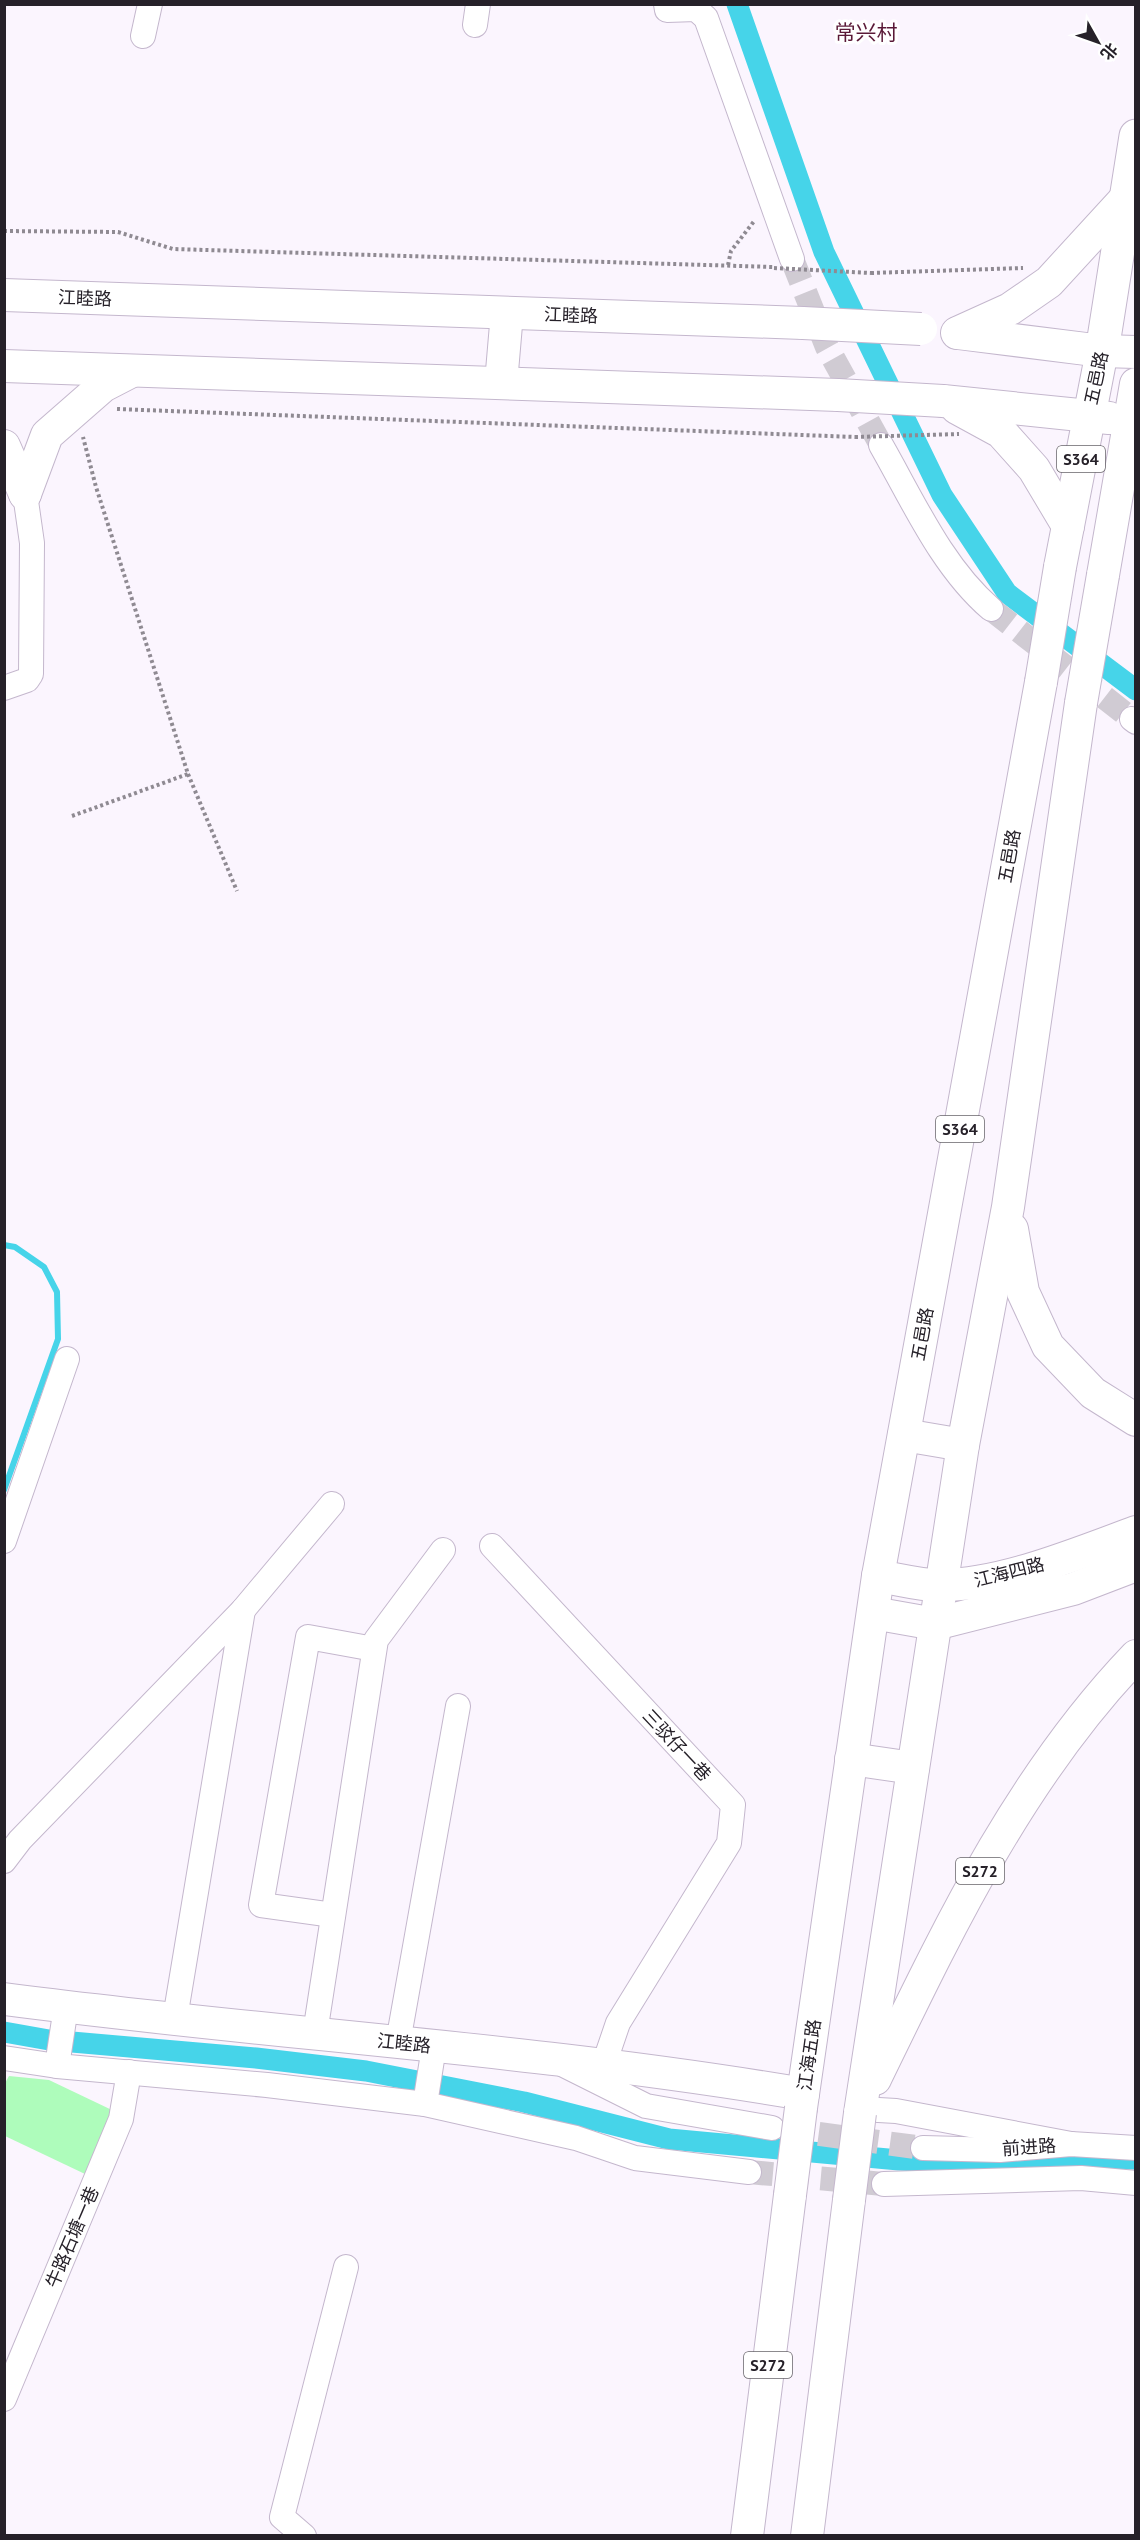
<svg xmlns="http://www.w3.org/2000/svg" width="1140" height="2540" font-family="'PT Sans','Noto Sans SC',sans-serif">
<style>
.green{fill:#aefcbb}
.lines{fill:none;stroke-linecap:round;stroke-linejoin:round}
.stream{stroke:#46d4e9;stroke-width:6}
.canal{stroke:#46d4e9;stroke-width:21}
.minor-tunnel{stroke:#d0cbd3;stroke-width:24;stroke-dasharray:24 12;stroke-linecap:butt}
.minor-casing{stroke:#c4b7cd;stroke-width:26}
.major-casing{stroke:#c4b7cd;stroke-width:34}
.highway-casing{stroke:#c4b7cd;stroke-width:35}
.path{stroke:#8f8a92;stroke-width:4;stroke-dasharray:3 3;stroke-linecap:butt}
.minor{stroke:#fff;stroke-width:24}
.major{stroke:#fff;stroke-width:32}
.highway{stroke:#fff;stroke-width:33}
.major-bridge-casing{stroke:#c4b7cd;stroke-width:34;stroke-linecap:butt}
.path-bridge{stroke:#8f8a92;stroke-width:4;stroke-dasharray:3 3;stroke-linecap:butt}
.major-bridge{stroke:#fff;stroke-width:32}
.labels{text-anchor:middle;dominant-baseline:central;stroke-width:6;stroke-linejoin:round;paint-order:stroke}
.shield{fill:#fff;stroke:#676469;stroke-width:1.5}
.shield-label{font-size:16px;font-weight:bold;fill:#262129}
.street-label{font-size:18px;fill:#262129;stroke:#fff}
.quarter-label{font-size:21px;fill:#5a1937;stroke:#fff}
</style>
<rect width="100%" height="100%" fill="#fbf5fe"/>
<path class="green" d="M9,2076L49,2080L114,2111L85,2174L5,2136L4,2085Z"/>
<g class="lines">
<path class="stream" d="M4,1245L15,1247L44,1267L57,1292L58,1339L4,1490"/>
<g class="canal">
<path d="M737,4L824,252L942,495L1007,593L1136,690"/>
<path d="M4,2032L49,2040L256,2058L366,2071L524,2102L669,2139L899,2160L999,2166L1068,2159H1136"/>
</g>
<g class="minor-tunnel">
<path d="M792,259L827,347L881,445"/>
<path d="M991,609L1132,719"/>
<path d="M783,2129L923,2148"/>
<path d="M749,2172L884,2184"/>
</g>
<defs>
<g id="minor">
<path d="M666,4L667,10L696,9L706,18L792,259"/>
<path d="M475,25L478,4"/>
<path d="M143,36L150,4"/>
<path d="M881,445C913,501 942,567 991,609"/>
<path d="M4,688L27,680L31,674L32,543L25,494"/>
<path d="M1132,719L1136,722"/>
<path d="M4,1541L67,1359"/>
<path d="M492,1546L733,1805L729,1843L618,2023L604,2064"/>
<path d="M4,1861L20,1840L243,1610L332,1504"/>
<path d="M333,1915L261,1905L308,1637L374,1649"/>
<path d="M175,2018L243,1610"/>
<path d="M315,2033L376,1640L443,1550"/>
<path d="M398,2042L458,1706"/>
<path d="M4,2058L57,2066L267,2085L425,2104L576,2138L635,2158L749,2172"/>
<path d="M564,2065L646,2106L772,2128"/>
<path d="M57,2066L66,2007"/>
<path d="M425,2104L434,2047"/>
<path d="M861,2109L896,2111L1071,2144"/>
<path d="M923,2148L1000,2150L1071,2144L1136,2148"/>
<path d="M884,2184L1081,2178L1136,2183"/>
<path d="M4,2399L121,2119L129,2072"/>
<path d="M304,2536L282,2517L346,2267"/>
</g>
<g id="major">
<path d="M4,295L803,323"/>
<path d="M957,333L1010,309L1049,282L1126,198"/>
<path d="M958,333L1102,351L1136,352"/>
<path d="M4,366L838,395"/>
<path d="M501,383L507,313"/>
<path d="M943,401L1109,418"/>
<path d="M957,408L1001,432L1034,469L1068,526"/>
<path d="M4,446L25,494"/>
<path d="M25,494L47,435L103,386L132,371"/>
<path d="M1060,567L1102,351"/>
<path d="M1103,575L1136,384"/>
<path d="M1012,1229L1023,1292L1048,1346L1093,1393L1136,1420"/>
<path d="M904,1435L963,1445"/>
<path d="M878,1576C899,1579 921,1586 942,1585C1002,1585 1079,1553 1136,1532"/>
<path d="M873,1613L935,1624L1073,1589L1136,1565"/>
<path d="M851,1759L913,1768"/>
<path d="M4,1999C271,2034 539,2049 803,2094"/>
<path d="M875,2079C948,1929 1019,1778 1136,1656"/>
<path d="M801,2108L878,1576L1041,682"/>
<path d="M860,2113L963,1445L1008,1207L1081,703"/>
<path d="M747,2536L790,2195"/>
<path d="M807,2536L849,2200"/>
</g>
<path id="highway" d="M1102,351L1136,136"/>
</defs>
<use href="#minor" class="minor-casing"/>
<use href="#major" class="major-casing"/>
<use href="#highway" class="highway-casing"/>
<g class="path">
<path d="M4,231L118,232L173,249L773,267"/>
<path d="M728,265L731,251L755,220"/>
<path d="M871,273L1023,268"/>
<path d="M117,409L855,437"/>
<path d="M188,774L237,891"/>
<path d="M72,816L188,774L96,487L83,437"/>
</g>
<use href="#minor" class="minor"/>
<use href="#major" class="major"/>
<use href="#highway" class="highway"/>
<defs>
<g id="major-bridge">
<path d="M803,323L921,329"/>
<path d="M838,395L943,401"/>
<path d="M1041,682L1060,567"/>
<path d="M1081,703L1103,575"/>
<path d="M790,2195L801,2108"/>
<path d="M849,2200L860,2113"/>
</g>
</defs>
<use href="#major-bridge" class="major-bridge-casing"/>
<g class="path-bridge">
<path d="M774,268L871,273"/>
<path d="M855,437L959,434"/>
</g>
<use href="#major-bridge" class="major-bridge"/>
</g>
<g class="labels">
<g class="shield">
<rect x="1057" y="446" width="48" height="26" rx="4.5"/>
<rect x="936" y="1116" width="48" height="26" rx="4.5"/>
<rect x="956" y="1858" width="48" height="26" rx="4.5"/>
<rect x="744" y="2352" width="48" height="26" rx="4.5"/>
</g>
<g class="shield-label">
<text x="1081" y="459">S364</text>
<text x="960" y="1129">S364</text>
<text x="980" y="1871">S272</text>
<text x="768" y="2365">S272</text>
</g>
<g class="street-label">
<text transform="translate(85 298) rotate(2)">江睦路</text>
<text transform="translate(571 315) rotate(2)">江睦路</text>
<text transform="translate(1096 378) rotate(-78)">五邑路</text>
<text transform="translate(1009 856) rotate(-80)">五邑路</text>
<text transform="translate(922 1334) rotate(-80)">五邑路</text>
<text transform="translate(1009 1572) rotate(-14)">江海四路</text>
<text transform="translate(677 1745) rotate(47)">三驳仔一巷</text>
<text transform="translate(404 2043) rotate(6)">江睦路</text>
<text transform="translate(809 2055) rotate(-82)">江海五路</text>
<text transform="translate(1029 2147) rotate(-4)">前进路</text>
<text transform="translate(72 2237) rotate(-67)">牛路石塘一巷</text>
</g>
<g class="quarter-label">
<text x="866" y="32">常兴村</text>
</g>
</g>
<rect width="1140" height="2540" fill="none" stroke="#262129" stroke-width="12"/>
<g transform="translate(1098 42) rotate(130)" stroke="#ffffff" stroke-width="4.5" paint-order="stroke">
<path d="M0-4.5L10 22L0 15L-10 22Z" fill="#262129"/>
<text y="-9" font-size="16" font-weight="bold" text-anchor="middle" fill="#262129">北</text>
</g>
</svg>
